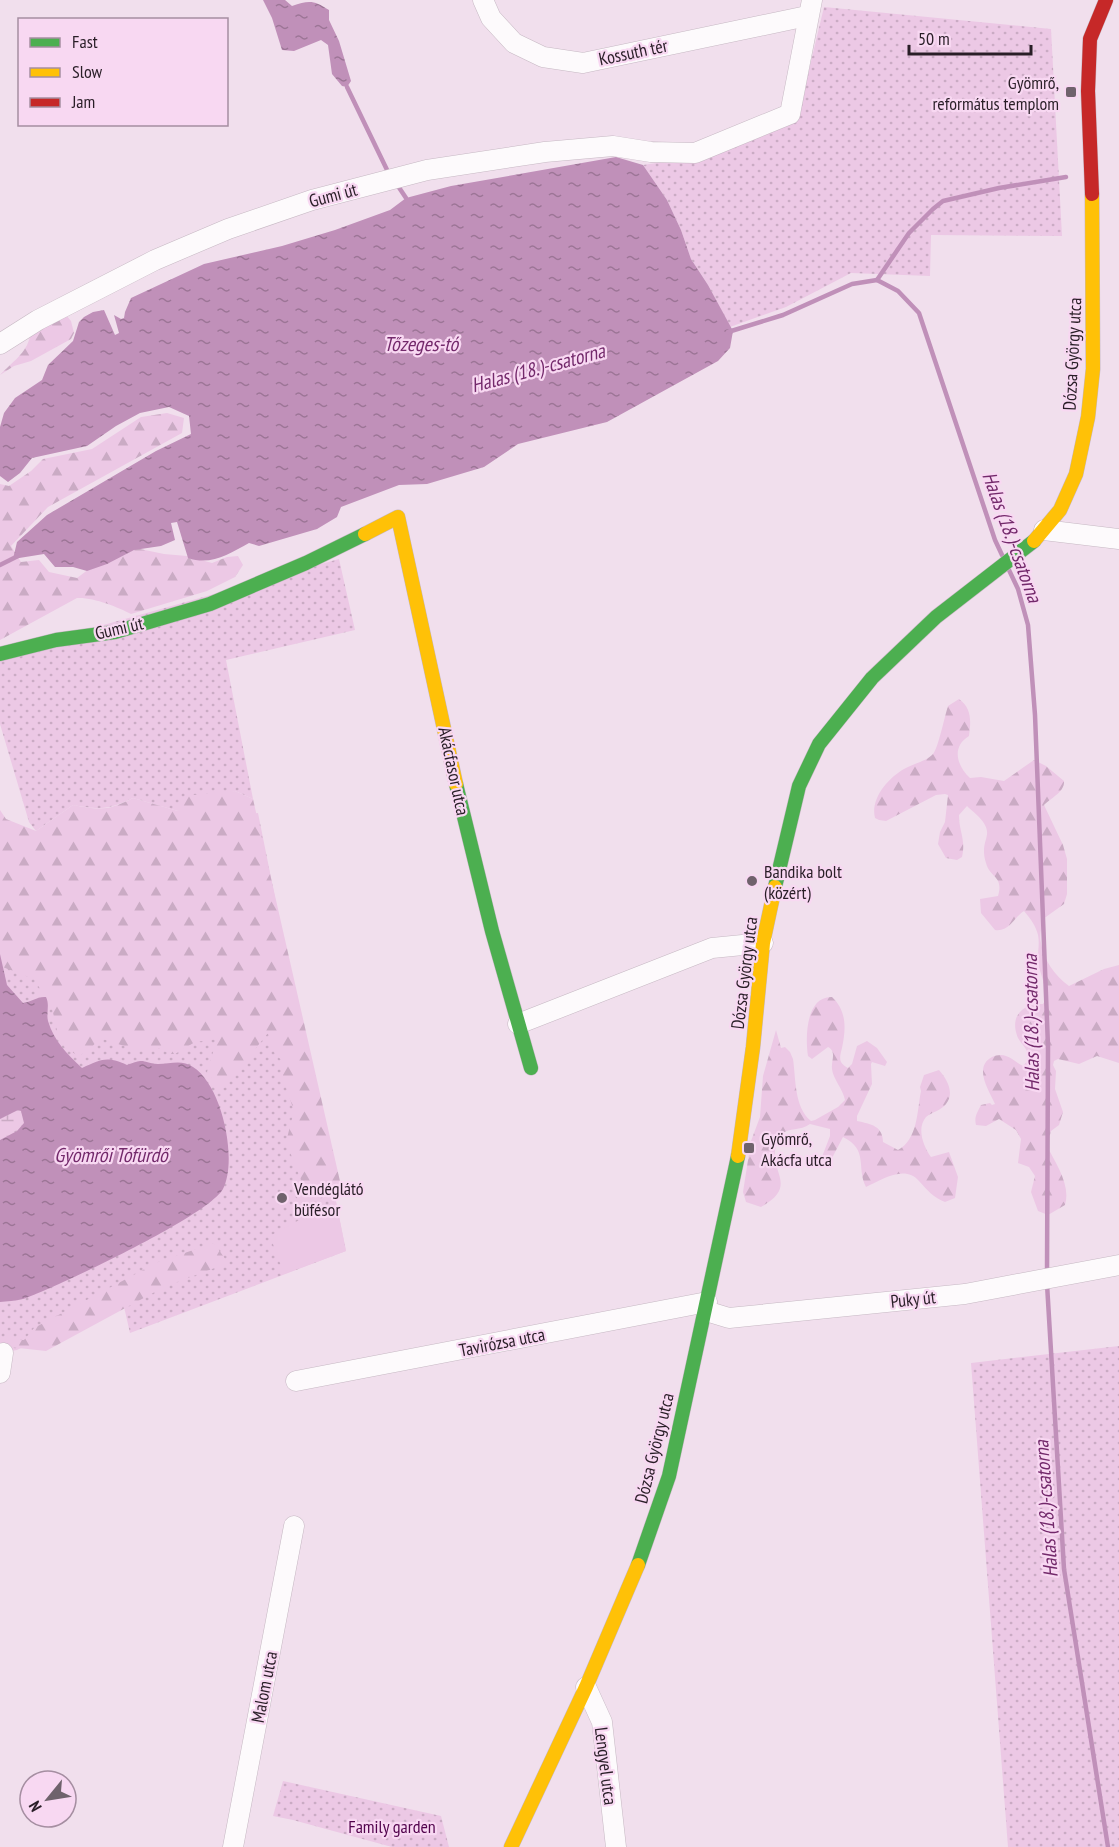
<svg xmlns="http://www.w3.org/2000/svg" width="1119" height="1847" font-family="'PT Sans Narrow',sans-serif">
<style>
.grass{fill:url(#grass-dots)}
.forest{fill:url(#forest-firs)}
.wetland{fill:url(#wetland-marsh)}
.pitch{fill:#ecc8e5}
.water{fill:url(#water-ripples)}
.lines{fill:none;stroke-linecap:round;stroke-linejoin:round}
.stream{stroke:#c090b9;stroke-width:4.5}
.street-casing{stroke:#c6b8c3;stroke-width:21}
.fast-casing{stroke:#c6b8c3;stroke-width:15}
.slow-casing{stroke:#c6b8c3;stroke-width:15}
.jam-casing{stroke:#c6b8c3;stroke-width:15}
.street{stroke:#fdfafc;stroke-width:20}
.fast{stroke:#4caf50;stroke-width:14}
.slow{stroke:#ffc107;stroke-width:14}
.jam{stroke:#c62828;stroke-width:14}
.poi-dot{fill:#6f626c;stroke:#f8d8f2;stroke-width:2}
.labels{text-anchor:middle;dominant-baseline:central;stroke-width:4.5;stroke-linejoin:round;paint-order:stroke}
.street-label{font-size:18px;fill:#291e27;stroke:#f8d8f2}
.poi-label{font-size:18px;fill:#291e27;stroke:#f8d8f2;text-anchor:start}
.park-label{font-size:18px;fill:#52044d;stroke:#f8d8f2}
.water-label{font-size:20px;font-style:italic;fill:#73296b;stroke:#f8d8f2}
</style>
<defs>
<pattern id="grass-dots" width="8" height="8" patternUnits="userSpaceOnUse" patternTransform="scale(1.5)"><rect width="8" height="8" fill="#ecc8e5"/><path d="M2 2h.1M6 6h.1" fill="none" stroke="#caabc4" stroke-width="1.8" stroke-linecap="round"/></pattern>
<pattern id="forest-firs" width="22" height="20" patternUnits="userSpaceOnUse" patternTransform="scale(1.5)"><rect width="22" height="20" fill="#ecc8e5"/><path d="M5 1l3.5 6h-7zM16 11l3.5 6h-7z" fill="#caabc4"/></pattern>
<pattern id="wetland-marsh" width="20" height="14" patternUnits="userSpaceOnUse" patternTransform="scale(1.5)"><rect width="20" height="14" fill="#ecc8e5"/><path d="M1 5h8M5 5V1M11 12h8M15 12V8" fill="none" stroke="#caabc4"/></pattern>
<pattern id="water-ripples" width="26" height="14" patternUnits="userSpaceOnUse" patternTransform="scale(1.5)"><rect width="26" height="14" fill="#c090b9"/><path d="M2 4q2-2 4 0t4 0M15 11q2-2 4 0t4 0" fill="none" stroke="#9c7596"/></pattern>
</defs>
<rect width="100%" height="100%" fill="#f1dfed"/>
<g class="grass">
<path d="M824,7L1051,29L1062,236L931,235L930,276L851,273L786,307L730,327L708,285L691,259L681,230L667,200L643,165L696,157L798,116Z"/>
<path d="M339,559L355,630L226,660L253,799L235,791L178,811L133,798C108,810 100,810 73,805L36,831L29,822L0,724V654Z"/>
<path d="M258,813L346,1251L130,1333L122,1298L17,1350L0,1353V842Z"/>
<path d="M1119,1346V1847H1008L971,1363Z"/>
<path d="M283,1781L441,1816L449,1847H392L293,1820L273,1816Z"/>
</g>
<g class="forest">
<path d="M66,315L71,321L74,333L71,339L31,361L14,366L0,375C11,363 27,353 30,336Z"/>
<path d="M167,413L184,418L182,433L48,507L11,546L21,562L39,560L49,572L77,578L121,545L164,554L187,556L212,563L227,557L238,556L243,565L235,577L207,591L131,614C118,607 93,597 77,598L0,640V484L9,486L31,471L43,459L92,449L141,417Z"/>
<path d="M959,699C972,708 971,722 969,736C951,747 957,766 970,778L981,777L1004,781L1034,760L1046,766L1064,781C1065,792 1051,798 1044,805L1063,845L1067,859V894L1064,904L1043,919C1042,926 1039,936 1041,943C1044,960 1054,975 1069,986L1104,969L1119,965V1063L1097,1056L1079,1064L1058,1059L1054,1061L1053,1065L1056,1071L1055,1089L1063,1112L1059,1125L1051,1131L1047,1146C1056,1164 1071,1185 1065,1205L1048,1215L1038,1211L1031,1192L1035,1176L1029,1167L1018,1163L1021,1139L1016,1130L999,1119L986,1126L976,1125C974,1117 977,1113 981,1105L990,1103L992,1105L995,1104C989,1091 973,1067 992,1057C996,1055 1002,1054 1006,1056C1012,1058 1017,1063 1023,1066L1029,1059C1029,1050 1022,1045 1018,1038C1009,1017 1022,1003 1043,1004C1050,994 1041,976 1038,964C1037,954 1040,945 1038,935C1036,926 1030,918 1024,911C1013,918 1010,932 995,930L981,913L980,899L998,896C1004,876 990,878 986,863C977,835 1003,836 969,808L967,806L959,815C959,832 966,839 962,857L957,860L946,858L938,844L940,832L945,822L948,795L945,794L936,795L886,821L879,820L875,818C870,799 888,778 904,769C912,764 927,761 933,754C938,749 945,715 948,706Z"/>
<path d="M235,791L253,799L342,1190L295,1207L301,1180L286,1142L294,1111L283,1078L282,1061L274,1052L268,1033L224,1088L216,1084L207,1072L217,1039L195,1042L175,1054H170L159,1048L139,1051L100,1038L90,1049L79,1056L66,1049L58,1035L52,1008L34,979L0,966V810L6,819L36,831L73,805C100,810 108,811 133,798L178,811L184,796Z"/>
<path d="M832,997C847,1011 846,1029 842,1048C841,1052 839,1058 841,1062C842,1064 846,1067 848,1068L852,1064L857,1046L867,1041L877,1048L887,1062L885,1066L872,1062L871,1064L872,1084L857,1116V1121C871,1124 883,1126 883,1142L898,1150C918,1139 917,1111 921,1091L920,1087L924,1075L939,1070C947,1079 955,1093 946,1104C942,1110 932,1112 926,1117C916,1129 924,1147 931,1157L949,1152L958,1177L955,1198L945,1202C934,1198 927,1190 919,1181C905,1164 881,1180 866,1187C856,1167 869,1150 843,1137L832,1158L820,1162L830,1136V1129L810,1124C800,1131 789,1128 783,1133C781,1135 779,1139 778,1141C764,1170 802,1184 761,1207L746,1202L743,1192L751,1141L760,1117L763,1076L776,1030L781,1048L785,1047L790,1052L793,1059C796,1079 794,1107 811,1121L815,1120L838,1107L845,1100C843,1089 833,1079 832,1069C831,1060 837,1052 828,1047L812,1059L808,1056C805,1037 806,996 832,997Z"/>
<path d="M214,1243L228,1263L164,1287L46,1351L0,1346V1337L14,1340H24L34,1328L158,1262Z"/>
</g>
<path class="wetland" d="M18,1110L21,1111C23,1116 25,1122 22,1127L0,1140V1119Z"/>
<path class="pitch" d="M336,1202L346,1251L284,1274L270,1236L323,1207Z"/>
<g class="water">
<path d="M263,0H285L292,6C309,0 314,0 329,10V20L339,41L351,81L347,87L342,86L332,74L328,45L321,40L294,51L282,50L272,18Z"/>
<path d="M616,157L643,165L667,200L681,230L691,259L708,285L733,331L730,348L718,361L607,422L518,444L484,467L427,484L399,485L341,507L337,517L317,529L259,546L249,543C229,554 211,566 188,558L177,522L171,523L175,540L161,546L134,550L107,564L87,571L73,567H55L44,554L13,559L17,542L47,515L156,451L191,434L189,416L169,407L140,413L116,426L87,446L32,458L20,473L8,482L0,476V427L4,413L15,398L42,380L48,365L73,341L79,322L84,317L93,312L104,310L115,335L119,333L114,315L121,319L124,318L125,312L131,298L204,264L282,246L335,230L390,210L406,198L451,186Z"/>
<path d="M0,954L7,985L23,1003C31,1002 38,996 46,997C50,1005 46,1013 48,1021C54,1041 67,1054 82,1068C102,1059 107,1056 127,1065C146,1057 142,1063 158,1064C170,1064 182,1059 193,1067C222,1085 238,1160 223,1189C208,1216 57,1287 23,1299C15,1301 7,1301 0,1302V1140L17,1131L24,1123L21,1111L18,1110L0,1119Z"/>
</g>
<g class="lines">
<g class="stream">
<path d="M347,87L389,174"/>
<path d="M396,183L406,198"/>
<path d="M877,280L909,233L933,209L943,201L999,188L1066,177"/>
<path d="M728,332L783,315L852,284L877,280L898,291L919,313L995,540L1002,555"/>
<path d="M0,565L18,556"/>
<path d="M1009,570L1018,589L1028,625L1035,715L1048,1046L1047,1272"/>
<path d="M1047,1284L1064,1569L1108,1847"/>
</g>
<defs>
<g id="street">
<path d="M483,0L491,18L514,43L543,57L583,63L807,16"/>
<path d="M0,344L38,320L155,260L228,229L312,200L427,170L545,152L613,146L651,152L695,153L790,114L812,0"/>
<path d="M1044,530L1119,539"/>
<path d="M518,1024L712,948L763,943"/>
<path d="M706,1311L729,1318L965,1294L1119,1265"/>
<path d="M0,1373L3,1353"/>
<path d="M296,1381L707,1302"/>
<path d="M586,1687L602,1722L616,1847"/>
<path d="M233,1847L294,1526"/>
</g>
<g id="fast">
<path d="M0,654L56,640L115,632L210,604L306,563L365,534"/>
<path d="M456,784L492,931L531,1068"/>
<path d="M775,887L799,786L819,744L872,678L936,617L1034,541"/>
<path d="M638,1565L669,1476L738,1156"/>
</g>
<g id="slow">
<path d="M365,534L398,517L456,784"/>
<path d="M1034,541L1060,510L1076,474L1088,417L1093,369L1092,194"/>
<path d="M738,1156L753,1047L763,943L775,887"/>
<path d="M511,1847L586,1687L638,1565"/>
</g>
<path id="jam" d="M1092,194L1088,91L1090,39L1106,0"/>
</defs>
<use href="#street" class="street-casing"/>
<use href="#fast" class="fast-casing"/>
<use href="#slow" class="slow-casing"/>
<use href="#jam" class="jam-casing"/>
<use href="#street" class="street"/>
<use href="#fast" class="fast"/>
<use href="#slow" class="slow"/>
<use href="#jam" class="jam"/>
</g>
<g class="poi-dot">
<rect x="1065" y="86" width="12" height="12" rx="3"/>
<circle cx="752" cy="881" r="6"/>
<rect x="743" y="1142" width="12" height="12" rx="3"/>
<circle cx="282" cy="1198" r="6"/>
</g>
<g class="labels">
<g class="street-label">
<text transform="translate(633 52) rotate(-12)">Kossuth tér</text>
<text transform="translate(333 195) rotate(-15)">Gumi út</text>
<text transform="translate(1072 354) rotate(-87)">Dózsa György utca</text>
<text transform="translate(119 628) rotate(-13)">Gumi út</text>
<text transform="translate(454 771) rotate(78)">Akácfasor utca</text>
<text transform="translate(744 973) rotate(-83)">Dózsa György utca</text>
<text transform="translate(913 1299) rotate(-6)">Puky út</text>
<text transform="translate(502 1342) rotate(-11)">Tavirózsa utca</text>
<text transform="translate(654 1448) rotate(-76)">Dózsa György utca</text>
<text transform="translate(264 1687) rotate(-79)">Malom utca</text>
<text transform="translate(606 1766) rotate(83)">Lengyel utca</text>
</g>
<g class="poi-label">
<text x="1059" y="82" text-anchor="end">Gyömrő,<tspan x="1059" dy="21">református templom</tspan></text>
<text x="764" y="871">Bandika bolt<tspan x="764" dy="21">(közért)</tspan></text>
<text x="761" y="1138">Gyömrő,<tspan x="761" dy="21">Akácfa utca</tspan></text>
<text x="294" y="1188">Vendéglátó<tspan x="294" dy="21">büfésor</tspan></text>
</g>
<g class="park-label">
<text x="392" y="1826">Family garden</text>
</g>
<g class="water-label">
<text x="421" y="344">Tőzeges-tó</text>
<text transform="translate(538 368) rotate(-15)">Halas (18.)-csatorna</text>
<text transform="translate(1012 537) rotate(70)">Halas (18.)-csatorna</text>
<text transform="translate(1031 1023) rotate(-91)">Halas (18.)-csatorna</text>
<text x="111" y="1155">Gyömrői Tófürdő</text>
<text transform="translate(1046 1509) rotate(-94)">Halas (18.)-csatorna</text>
</g>
</g>
<rect x="18" y="18" width="210" height="108" fill="#f8d8f2" stroke="#a58ea1" stroke-width="1.5"/>
<rect x="30" y="38" width="30" height="9" fill="#4caf50" stroke="#a58ea1" stroke-width="1.5"/>
<text x="72" y="48" font-size="18" fill="#291e27">Fast</text>
<rect x="30" y="68" width="30" height="9" fill="#ffc107" stroke="#a58ea1" stroke-width="1.5"/>
<text x="72" y="78" font-size="18" fill="#291e27">Slow</text>
<rect x="30" y="98" width="30" height="9" fill="#c62828" stroke="#a58ea1" stroke-width="1.5"/>
<text x="72" y="108" font-size="18" fill="#291e27">Jam</text>
<g transform="translate(48 1799) rotate(240)"><circle r="28" fill="#f8d8f2" stroke="#a58ea1" stroke-width="1.5"/>
<path d="M0-4.5L10 22L0 15L-10 22Z" fill="#6f626c"/>
<text y="-9" font-size="16" font-weight="bold" text-anchor="middle" fill="#291e27">N</text>
</g>
<path d="M909 45v9h122v-9" fill="none" stroke="#291e27" stroke-width="3"/>
<text x="918" y="45" font-size="18" fill="#291e27" stroke="#f8d8f2" stroke-width="4.5" paint-order="stroke">50 m</text>
</svg>
